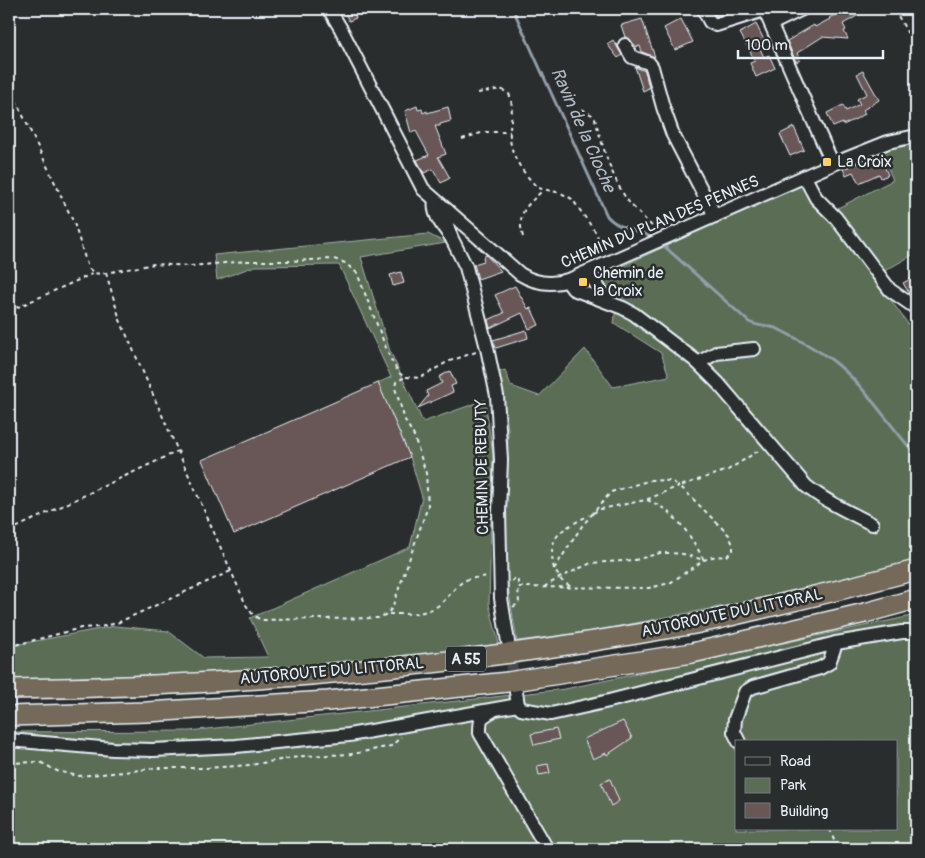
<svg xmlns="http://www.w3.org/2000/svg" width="925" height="858" font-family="Pangolin,sans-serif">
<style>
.green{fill:#5b6d57;stroke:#a2afa8;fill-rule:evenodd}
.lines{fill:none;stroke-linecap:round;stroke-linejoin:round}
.stream{stroke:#919fa9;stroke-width:3}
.building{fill:#695756;stroke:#e8f1f8}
.minor-tunnel{stroke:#464a4c;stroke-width:12;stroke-dasharray:12 6;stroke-linecap:butt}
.minor-casing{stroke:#e8f1f8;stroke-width:16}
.highway-casing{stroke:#e8f1f8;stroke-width:22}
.path{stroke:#e8f1f8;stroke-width:2;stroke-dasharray:4 4;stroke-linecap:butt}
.minor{stroke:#2a2d2e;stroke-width:12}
.highway{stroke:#746a5a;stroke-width:19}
.poi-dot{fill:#ffd166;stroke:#2a2d2e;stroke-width:2}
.labels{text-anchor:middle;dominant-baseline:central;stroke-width:5;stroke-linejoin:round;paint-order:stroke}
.shield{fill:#2a2d2e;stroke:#afb6bb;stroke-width:1}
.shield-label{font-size:15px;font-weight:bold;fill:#e8f1f8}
.poi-label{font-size:16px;fill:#e8f1f8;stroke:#2a2d2e;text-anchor:start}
.street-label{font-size:16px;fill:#e8f1f8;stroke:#2a2d2e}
.water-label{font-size:18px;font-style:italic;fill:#aebac3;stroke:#2a2d2e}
</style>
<rect width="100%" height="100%" fill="#2a2d2e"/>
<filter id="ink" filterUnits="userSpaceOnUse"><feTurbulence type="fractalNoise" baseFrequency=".02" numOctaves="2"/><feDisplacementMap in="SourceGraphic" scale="10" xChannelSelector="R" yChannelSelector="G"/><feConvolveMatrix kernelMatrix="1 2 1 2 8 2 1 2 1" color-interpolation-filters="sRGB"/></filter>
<g filter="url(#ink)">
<g class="green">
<path d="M916,143V253L874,277L916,335V559L893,567L771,597L589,632L517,641L505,569L508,429L499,372L505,370L511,386L539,396L585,349L613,387L669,376L661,353L614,323L617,299L603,285L598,277L804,183L826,214L893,180L880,150L899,145Z"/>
<path d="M428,234L446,243L361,257L390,351L423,422L485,400L493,455L489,604L499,644L394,659L205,673L9,679V646L115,626L168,631L204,658L268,657L250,618L410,547L422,497L410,457L378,383L391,377L339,265L255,266L217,280L214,255Z"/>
<path d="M916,615V849H9V732L189,731L565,689ZM736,742H896V829H736Z"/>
</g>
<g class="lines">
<g class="stream">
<path d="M513,9L607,216C619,230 638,229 653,238"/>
<path d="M664,246L749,322C758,327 768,325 778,329C792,336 819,351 832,360C864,384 889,425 916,455"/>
</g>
</g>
<g class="building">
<path d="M343,9H352L356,18L349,21Z"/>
<path d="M712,9H737L717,16Z"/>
<path d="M846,9H869L843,24L846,30L844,31L848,39L822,37L797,53L800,60L796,62L787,41L814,25L815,27L830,19L829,18Z"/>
<path d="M642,19L648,37L655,57L642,52L640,46L636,47L629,38L625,37L621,25Z"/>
<path d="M681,19L693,42L675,50L664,28Z"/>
<path d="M756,24L764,40L757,43L764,57L769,55L775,68L756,77L750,63L755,61L740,33Z"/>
<path d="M613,40L622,55L618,58L607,44Z"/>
<path d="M635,67L645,71L649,88L643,91Z"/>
<path d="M863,71L879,100L863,110L865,114L854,120L843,125V123L833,127L827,113L843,105L846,111L860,104L857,99L867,94L857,74Z"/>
<path d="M417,106L418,110L422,109L423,113L427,111V113L448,107L451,121L440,124V126H435L446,154L438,157L450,178L441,183L433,169L424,173L417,160L429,155L416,131L411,133L405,111Z"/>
<path d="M794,127L804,150L790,156L780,134Z"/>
<path d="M879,154L888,175L881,178L879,174L859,183L853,172L846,175L843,169Z"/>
<path d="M486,255L501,271L478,279L474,264L484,261L483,257Z"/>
<path d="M401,272L404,283L393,286L390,275Z"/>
<path d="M916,276V289L909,293L903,283Z"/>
<path d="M515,286L528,309L531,308L539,325L529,329L522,313L490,328L488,320L504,313L495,295Z"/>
<path d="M526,330L528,338L496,348L493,340Z"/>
<path d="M450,371L456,384L451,386L453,392L418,408L428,396L426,391L442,383L439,377Z"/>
<path d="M378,383L410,457L234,534L202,460Z"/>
<path d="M623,721L632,738L607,755L606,753L593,759L584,739Z"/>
<path d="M556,729L559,739L534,745L531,734Z"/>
<path d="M548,764L550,773L539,775L537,766Z"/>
<path d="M610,779L619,801L611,806L601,783Z"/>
</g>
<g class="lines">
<path class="minor-tunnel" d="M508,647L515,687"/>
<defs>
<g id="minor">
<path d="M329,9L341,29L423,189L520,274C536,284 552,286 571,279L833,164L888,142L916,136"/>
<path d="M703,9L710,22L716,25L764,10"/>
<path d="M764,9C787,60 809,113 833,164"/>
<path d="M771,24L802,9"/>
<path d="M625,45L632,57L649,63L652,67L663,107L673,135L715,216"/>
<path d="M805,177L816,198L836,218L890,290L916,308"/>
<path d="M435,200C432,215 443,226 451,237L446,222L447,210"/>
<path d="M451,237L466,267L487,348L497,396L501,460L499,512L501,598L508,642"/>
<path d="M588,272L608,302"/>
<path d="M567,281L573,289L623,308L634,314L696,361L718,383L806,486C826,502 849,512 872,524"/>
<path d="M698,363L716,353L754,349"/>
<path d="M516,692L518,705L521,709L551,714L609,701L836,643L902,632H916"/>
<path d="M492,711C480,718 480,718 480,733L547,849"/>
<path d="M9,740L113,749L153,750L236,746L349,735L518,705"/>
<path d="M739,742L734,732L735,719L745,692L753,687L820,668L829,663L836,643"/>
</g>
<g id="highway">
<path d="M9,689C235,687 461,666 683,626C709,622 734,615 760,609C812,597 864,584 916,570"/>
<path d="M9,716L147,712L328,701L508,682L692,653L865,613L916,599"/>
</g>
</defs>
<use href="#minor" class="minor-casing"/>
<use href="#highway" class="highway-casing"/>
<g class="path">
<path d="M895,9L897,14L916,48"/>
<path d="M9,86L74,223L88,268L94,273L101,274L154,264L191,266L247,261H288L334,259L345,263L357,273L390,358L399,373L405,377L420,378L447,362L476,352"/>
<path d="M478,93L501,89L509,94C514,105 511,118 510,129C508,153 522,172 538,188L561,193L572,199L597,234L601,253"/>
<path d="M582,109L592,115L595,119C603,147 611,177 628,201C636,211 646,220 655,229"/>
<path d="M462,139L484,132H510"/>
<path d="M523,237C516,212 527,206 543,190"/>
<path d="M106,273L120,320L246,605L253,615L261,620L378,618L387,614L392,608L428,506L426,473L414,436L405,420L395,388L396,382L405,377"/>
<path d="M9,311L94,273"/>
<path d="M647,500C675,510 690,535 704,560"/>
<path d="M593,513L601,509L646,500L679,486"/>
<path d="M9,531L178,451"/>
<path d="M554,569C546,533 563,530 589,515"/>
<path d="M512,581L515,578L518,580V587"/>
<path d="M570,586L562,581L554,569L582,526L611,492L651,480L671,481L680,486"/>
<path d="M544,587L559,578L591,563L635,560L660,553H670L683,554L704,560"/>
<path d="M513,607L519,603L518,587L649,588L670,583L704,560L712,557L727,556L733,550V545L729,535L680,486L728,470L761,449"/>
<path d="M389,614C404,614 421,615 434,608C447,602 453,586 466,580C471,578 483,577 489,576"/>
<path d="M9,642L15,645L81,628L100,627L117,623L231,571"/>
<path d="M9,763L40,762L57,771L78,776L124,772L157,768H208L250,765L304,756L353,754L391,746L401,737"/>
<path d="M830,829L837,849"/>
</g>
<use href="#minor" class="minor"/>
<use href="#highway" class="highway"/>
</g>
</g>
<g class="poi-dot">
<rect x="822" y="157" width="10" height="10" rx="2.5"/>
<rect x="578" y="277" width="10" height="10" rx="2.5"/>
</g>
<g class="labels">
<rect class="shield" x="446" y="646.5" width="40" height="25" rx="4"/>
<g class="shield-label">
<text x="466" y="659">A 55</text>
</g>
<g class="poi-label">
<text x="837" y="162">La Croix</text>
<text x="593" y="273">Chemin de<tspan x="593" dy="18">la Croix</tspan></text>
</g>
<g class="street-label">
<text transform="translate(660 222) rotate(-23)">CHEMIN DU PLAN DES PENNES</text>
<text transform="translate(482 467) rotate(-91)">CHEMIN DE REBUTY</text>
<text transform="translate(732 613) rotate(-12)">AUTOROUTE DU LITTORAL</text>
<text transform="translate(332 671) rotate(-5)">AUTOROUTE DU LITTORAL</text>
</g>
<g class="water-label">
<text transform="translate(583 130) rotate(66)">Ravin de la Cloche</text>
</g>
</g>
<rect width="925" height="858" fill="none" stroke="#2a2d2e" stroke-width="30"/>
<rect x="15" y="15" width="895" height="828" fill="none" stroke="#e8f1f8" stroke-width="2" filter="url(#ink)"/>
<rect x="735" y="740" width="162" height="90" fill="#2a2d2e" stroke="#767b7f"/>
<rect x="745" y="757" width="25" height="8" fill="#2a2d2e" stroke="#767b7f"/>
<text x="780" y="766" font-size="15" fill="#e8f1f8">Road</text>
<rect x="745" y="778" width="25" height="15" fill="#5b6d57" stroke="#767b7f"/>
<text x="780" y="790" font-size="15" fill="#e8f1f8">Park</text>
<rect x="745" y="803" width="25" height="15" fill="#695756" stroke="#767b7f"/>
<text x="780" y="816" font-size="15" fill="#e8f1f8">Building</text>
<path d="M738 50v8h145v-8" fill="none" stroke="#e8f1f8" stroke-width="2.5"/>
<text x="745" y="50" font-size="15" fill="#e8f1f8" stroke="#2a2d2e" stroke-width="4" paint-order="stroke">100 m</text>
</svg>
